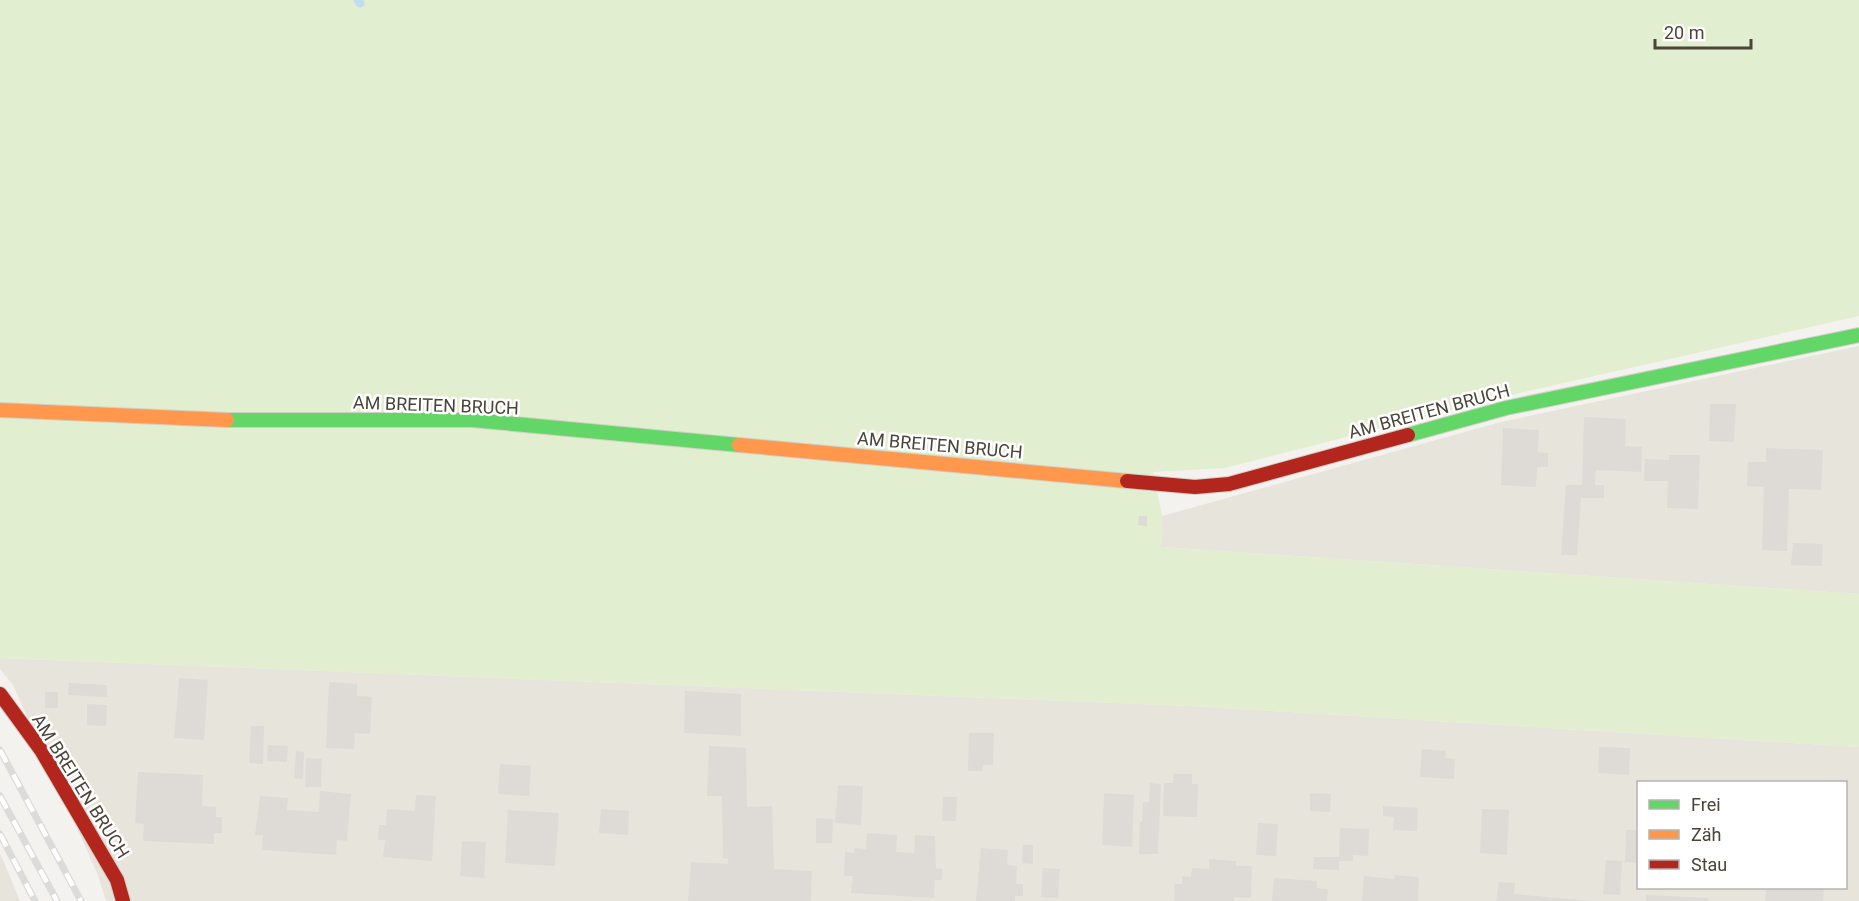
<svg xmlns="http://www.w3.org/2000/svg" width="1859" height="901" font-family="Roboto,sans-serif">
<style>
.residential{fill:#e7e4dc;fill-rule:evenodd}
.green{fill:#e1eecf}
.lines{fill:none;stroke-linecap:round;stroke-linejoin:round}
.stream{stroke:#c0ddf1;stroke-width:9}
.building{fill:#dedbd6}
.fast-casing{stroke:#d3cfc5;stroke-width:16}
.slow-casing{stroke:#d3cfc5;stroke-width:16}
.jam-casing{stroke:#d3cfc5;stroke-width:16}
.fast{stroke:#63d668;stroke-width:14}
.slow{stroke:#ff974d;stroke-width:14}
.jam{stroke:#b3261e;stroke-width:14}
.rail-casing{stroke:#dbdbda;stroke-width:7}
.rail{stroke:#fff;stroke-width:4.5;stroke-dasharray:14;stroke-linecap:butt}
.labels{text-anchor:middle;dominant-baseline:central;stroke-width:5;stroke-linejoin:round;paint-order:stroke}
.street-label{font-size:18px;fill:#4b4439;stroke:#fff}
</style>
<rect width="100%" height="100%" fill="#f4f2ee"/>
<g class="residential">
<path d="M1859,346V594L1161,547L1162,516L1501,422Z"/>
<path d="M0,658L1191,706L1859,747V901H106L97,873L13,685L0,669ZM1638,782H1846V888H1638Z"/>
<path d="M0,854L4,862L20,901H0Z"/>
</g>
<path class="green" d="M0,0H1859V316L1506,396L1225,468L1153,472L1162,516L1161,547L1859,594V747L1191,706L0,658Z"/>
<g class="lines">
<path class="stream" d="M358,0L360,3"/>
</g>
<g class="building">
<path d="M1710,404H1736L1734,442L1709,441Z"/>
<path d="M1584,417L1626,419L1625,446L1642,447L1641,472L1596,470L1595,485H1604V498H1581L1577,555H1561L1566,485H1582Z"/>
<path d="M1503,428L1539,430L1538,452L1548,453V467H1537L1536,487L1501,485Z"/>
<path d="M1766,448L1823,450L1821,490L1789,489L1787,551L1762,550L1764,487L1747,486L1748,462H1766Z"/>
<path d="M1669,455H1700L1698,509L1667,508L1668,481H1644L1645,459L1669,460Z"/>
<path d="M1139,516H1147V526L1138,525Z"/>
<path d="M1793,543L1823,544L1822,566L1791,565Z"/>
<path d="M179,678L208,680L204,740L174,738Z"/>
<path d="M329,682L357,684V696L372,697L370,734L355,733L354,749L326,748Z"/>
<path d="M69,683L107,685V697L68,695Z"/>
<path d="M685,691L741,694V736L684,733Z"/>
<rect x="45" y="692" width="13" height="16"/>
<path d="M87,704L107,705L106,726L87,725Z"/>
<path d="M251,726H264L263,764L249,763Z"/>
<path d="M969,733H994L993,765H983L982,771H968Z"/>
<path d="M268,745L288,746L287,762L267,761Z"/>
<path d="M709,746L746,748L747,807L772,806L774,869L812,871L811,901H688L691,862L728,864V859L723,858L722,796H707Z"/>
<path d="M1599,747L1630,748L1629,775L1598,773Z"/>
<path d="M1422,749L1446,751L1445,758L1455,759L1454,779L1420,777Z"/>
<path d="M296,751L304,752L303,779L294,778Z"/>
<path d="M306,758L322,759L321,787H305Z"/>
<path d="M500,764L531,766L529,796L498,794Z"/>
<path d="M138,772L203,775L202,806L216,807V817H222V833H214V844L143,841L144,824L135,823Z"/>
<path d="M1174,774H1192V784H1198L1197,817L1163,816L1164,783H1173Z"/>
<path d="M1150,783L1161,784L1158,854H1139L1140,822H1142L1143,802H1149Z"/>
<path d="M838,785L863,786L861,825L835,823Z"/>
<path d="M320,791L351,794L347,841L337,840L336,855L262,850L263,835H255L260,796L288,798L287,810L319,812Z"/>
<path d="M1104,793L1134,795L1132,847L1102,845Z"/>
<path d="M1310,793L1331,794L1330,812L1310,811Z"/>
<path d="M416,795L436,796L432,861L383,857L385,840H378L379,825H386L387,809L415,811Z"/>
<path d="M943,797H957L956,821H942Z"/>
<path d="M1383,806L1418,808L1417,831L1393,830L1394,817L1383,816Z"/>
<path d="M601,809L629,811L628,835L599,833Z"/>
<path d="M1482,809L1509,810L1507,855L1480,853Z"/>
<path d="M508,810L559,813L555,866L505,863Z"/>
<path d="M816,818L833,819L832,843H816Z"/>
<path d="M1258,823L1278,824L1276,856L1256,855Z"/>
<path d="M1340,828L1369,829L1368,856L1353,855V861H1339V870L1313,869L1314,857H1339Z"/>
<path d="M1626,830H1638V863L1625,862Z"/>
<path d="M867,833L897,835L896,852L914,853L915,835L935,836L936,868L943,869L942,880H935L934,898L851,893L853,876H844L845,852L854,853V848L866,849Z"/>
<path d="M462,841L486,842L484,878L460,876Z"/>
<path d="M1023,845H1033V864L1022,863Z"/>
<path d="M981,848L1008,850L1007,865L1017,866L1016,884H1023V896H1015V901H976Z"/>
<path d="M1209,859L1236,861V866H1252L1251,898L1234,897V901H1174L1175,884H1182V876L1191,877L1192,868L1209,869Z"/>
<path d="M1606,860L1622,861L1620,895L1603,894Z"/>
<path d="M1043,868L1060,869L1058,898L1041,897Z"/>
<path d="M1395,875L1419,877L1418,901H1362L1364,876L1394,879Z"/>
<path d="M1274,878L1317,881V888L1328,889L1327,901H1272Z"/>
<path d="M1499,882L1515,883L1514,894L1593,901H1496Z"/>
<path d="M1766,888H1824L1823,901H1765Z"/>
<path d="M1646,895L1708,898V901H1646Z"/>
</g>
<g class="lines">
<defs>
<g id="fast">
<path d="M227,420H472L739,445"/>
<path d="M1408,435L1506,408L1859,335"/>
</g>
<g id="slow">
<path d="M0,410L227,420"/>
<path d="M739,445L1127,481"/>
</g>
<g id="jam">
<path d="M1127,481L1195,487L1229,484L1408,435"/>
<path d="M0,694L41,750L117,880L123,901"/>
</g>
</defs>
<use href="#fast" class="fast-casing"/>
<use href="#slow" class="slow-casing"/>
<use href="#jam" class="jam-casing"/>
<use href="#fast" class="fast"/>
<use href="#slow" class="slow"/>
<use href="#jam" class="jam"/>
<defs>
<g id="rail">
<path d="M0,750L81,901"/>
<path d="M0,796L57,901"/>
<path d="M0,834L35,901"/>
</g>
</defs>
<use href="#rail" class="rail-casing"/>
<use href="#rail" class="rail"/>
</g>
<g class="labels">
<g class="street-label">
<text transform="translate(436 405) rotate(2)">AM BREITEN BRUCH</text>
<text transform="translate(1429 411) rotate(-15)">AM BREITEN BRUCH</text>
<text transform="translate(940 445) rotate(5)">AM BREITEN BRUCH</text>
<text transform="translate(81 786) rotate(58)">AM BREITEN BRUCH</text>
</g>
</g>
<rect x="1637" y="781" width="210" height="108" fill="#ffffff" stroke="#b7b4b0" stroke-width="1.5"/>
<rect x="1649" y="800" width="30" height="9" fill="#63d668" stroke="#b7b4b0" stroke-width="1.5"/>
<text x="1691" y="811" font-size="18" fill="#4b4439">Frei</text>
<rect x="1649" y="830" width="30" height="9" fill="#ff974d" stroke="#b7b4b0" stroke-width="1.5"/>
<text x="1691" y="841" font-size="18" fill="#4b4439">Zäh</text>
<rect x="1649" y="860" width="30" height="9" fill="#b3261e" stroke="#b7b4b0" stroke-width="1.5"/>
<text x="1691" y="871" font-size="18" fill="#4b4439">Stau</text>
<path d="M1655 39v9h96v-9" fill="none" stroke="#4b4439" stroke-width="3"/>
<text x="1664" y="39" font-size="18" fill="#4b4439" stroke="#ffffff" stroke-width="4.5" paint-order="stroke">20 m</text>
</svg>
